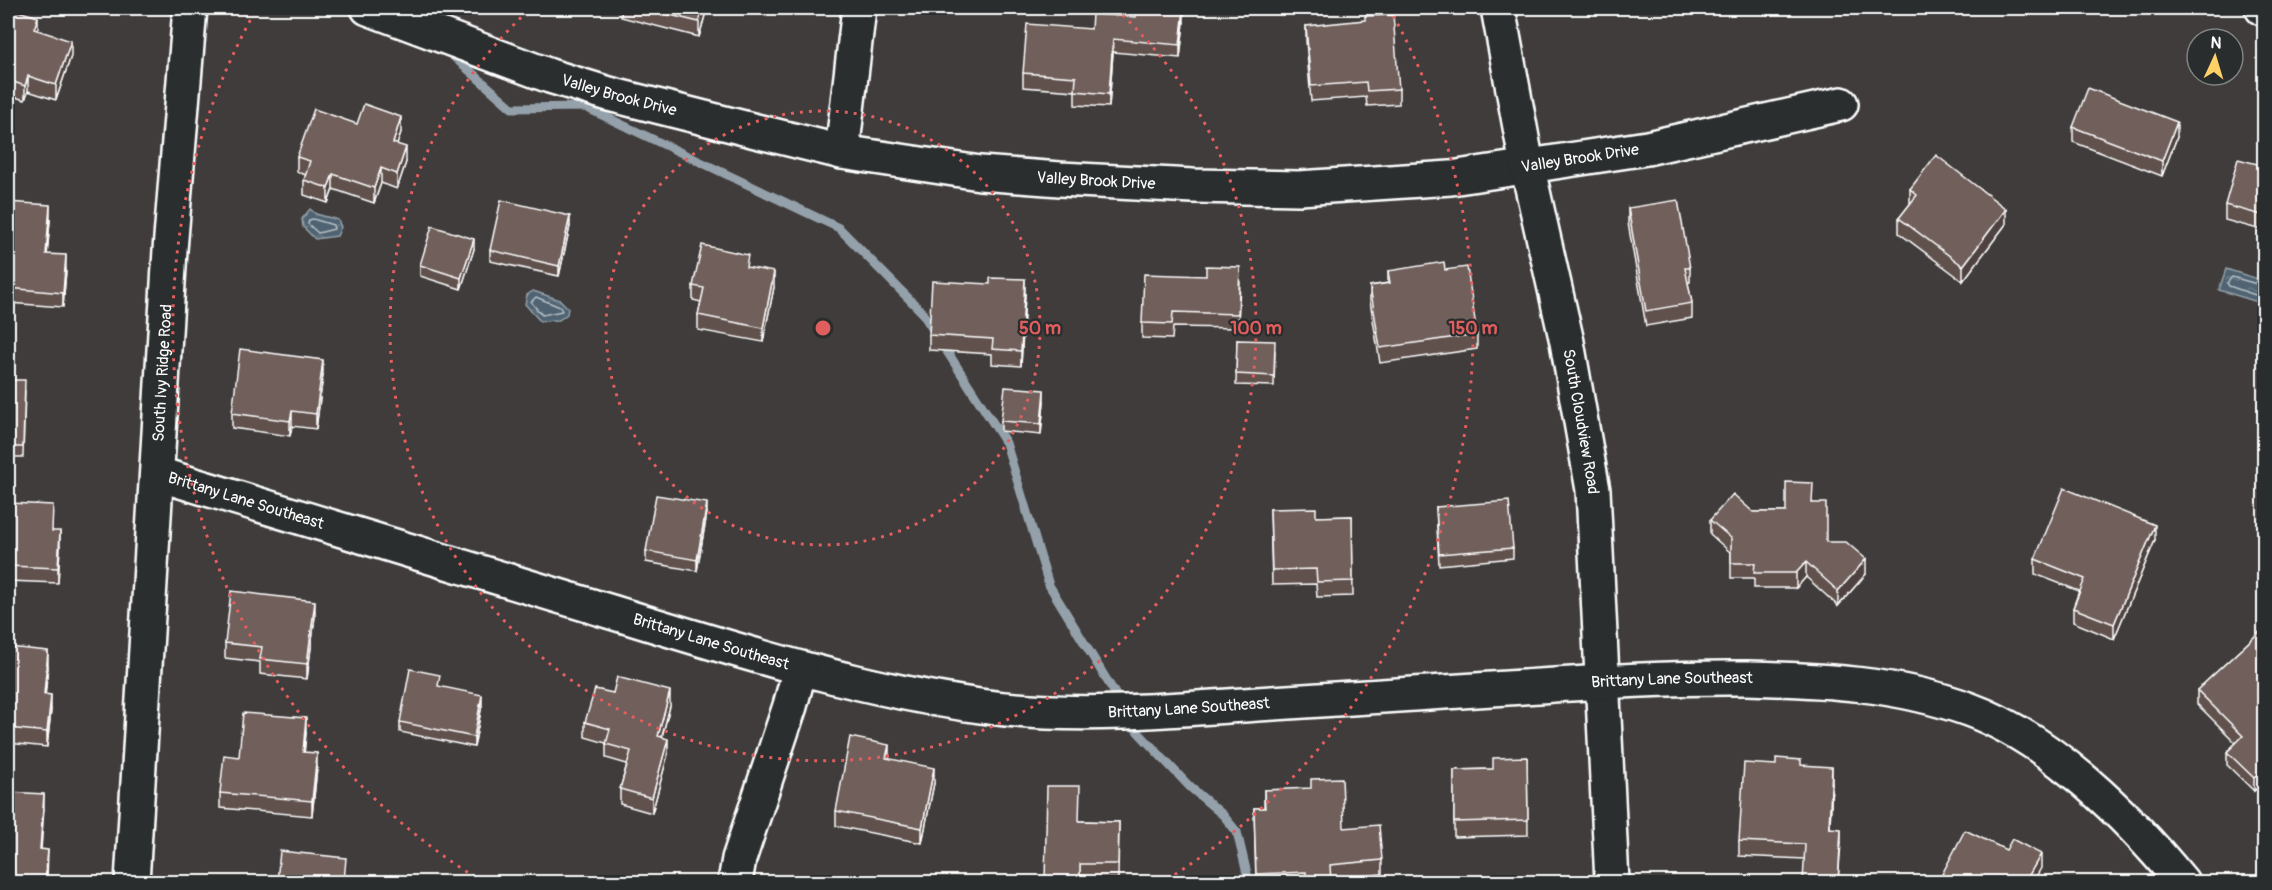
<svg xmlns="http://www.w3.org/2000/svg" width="2272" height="890" font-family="Pangolin,sans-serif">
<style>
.water{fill:url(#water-ripples);stroke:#95a1aa;stroke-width:1.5}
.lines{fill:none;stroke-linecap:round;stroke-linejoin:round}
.shore{stroke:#b9c1c7;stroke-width:1.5}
.stream{stroke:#95a1aa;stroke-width:9}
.minor-casing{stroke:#fff;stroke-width:38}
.minor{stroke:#2a2d2e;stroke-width:33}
.wall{fill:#60514d;stroke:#fff;stroke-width:1.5}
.shaded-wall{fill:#4e423f;stroke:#fff;stroke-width:1.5}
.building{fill:#705e5a;stroke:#fff;stroke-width:1.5}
.ring{fill:none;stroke:#e05e5e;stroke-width:3;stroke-dasharray:3 6}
.labels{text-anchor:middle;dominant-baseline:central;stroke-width:4.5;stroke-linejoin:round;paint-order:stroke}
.street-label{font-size:16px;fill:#fff;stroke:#2a2d2e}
.centre{fill:#e05e5e;stroke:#2a2d2e;stroke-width:3}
.ring-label{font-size:18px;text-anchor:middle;font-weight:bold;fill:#e05e5e;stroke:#2a2d2e;stroke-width:4.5;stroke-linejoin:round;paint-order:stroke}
</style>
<defs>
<pattern id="water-ripples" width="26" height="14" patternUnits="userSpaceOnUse" patternTransform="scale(1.5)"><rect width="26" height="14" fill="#4f6372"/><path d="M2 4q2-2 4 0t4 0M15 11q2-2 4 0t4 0" fill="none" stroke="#697a87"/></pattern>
</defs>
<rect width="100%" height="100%" fill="#3f3c3b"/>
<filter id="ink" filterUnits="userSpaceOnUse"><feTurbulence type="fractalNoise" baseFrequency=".0167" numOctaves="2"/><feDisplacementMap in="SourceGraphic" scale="12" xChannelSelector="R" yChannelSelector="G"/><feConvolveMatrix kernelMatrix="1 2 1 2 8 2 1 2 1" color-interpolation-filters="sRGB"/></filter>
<g filter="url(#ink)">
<g class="water">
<path d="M310,209L316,214L338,220L341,227L337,236L315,239L303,227L302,219Z"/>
<path d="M2226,269L2264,281V304L2219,290Z"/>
<path d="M533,291L560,300L568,308L567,314L559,320L540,321L525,304L527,295Z"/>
</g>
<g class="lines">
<g class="shore">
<path d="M313,219L333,225L334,229L318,233L308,224L309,220Z"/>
<path d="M2264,286L2232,277L2227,283L2229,286L2264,298"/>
<path d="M536,297L560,307L562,311L542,315L531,302Z"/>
</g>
<g class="stream">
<path d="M445,49L512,108L585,107L839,228L921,311L1006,443L1049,585L1122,705"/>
<path d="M1130,720L1138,732L1190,787L1223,815L1237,832L1249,882"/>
</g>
<defs>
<g id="minor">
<path id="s1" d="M368,8L550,76L609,94L756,131L842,152L980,173L1060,179L1193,186L1299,188L1451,178L1647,148L1841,104"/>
<path id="s2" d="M1498,8L1527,165L1567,342L1593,490L1612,882"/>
<path d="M2262,8L2264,9"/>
<path d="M842,152L859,8"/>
<path id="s3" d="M158,474C308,520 458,565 608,611C730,648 852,688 980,706C1071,719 1165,710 1257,704C1346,698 1435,693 1523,687C1598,682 1672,677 1747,678C1823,680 1896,683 1968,709C2049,738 2129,817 2182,882"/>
<path id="s4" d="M132,882L170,250L190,8"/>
<path d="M735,882L739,859L790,706L800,669"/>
</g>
</defs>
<use href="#minor" class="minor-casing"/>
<use href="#minor" class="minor"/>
</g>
<g class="wall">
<path d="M8,8L71,56L56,100L28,91L25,100L8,95Z"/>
<path d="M621,8H707L699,37L621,17Z"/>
<path d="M1184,22L1180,58L1113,52L1109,107L1075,105V91L1023,87V73L1091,29Z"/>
<path d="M1306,26L1399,89V104L1367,106L1366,97L1311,101L1306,41Z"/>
<path d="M357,124L401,132L397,144L406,162L397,189L381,183L374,203L333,189L328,203L304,195V180L306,175L297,172V157Z"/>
<path d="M2073,127L2177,137L2162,176L2073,142Z"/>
<path d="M2265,166V231L2225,220V205Z"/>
<path d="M1910,189L2006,224L1963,281L1899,233V218L1910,204Z"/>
<path d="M8,202L50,220L47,254L66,270L63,307L8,303Z"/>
<path d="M1628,208L1690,268V282L1688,283L1692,303V318L1646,326L1628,223Z"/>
<path d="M570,226L559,276L490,261V250Z"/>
<path d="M474,249L461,289L420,276V265Z"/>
<path d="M748,268L774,287L763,342L698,330V315L701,302L693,300V286Z"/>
<path d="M1445,270L1477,334V349L1380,363L1370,301V286L1388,283V271Z"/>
<path d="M1206,276L1240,282L1238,328L1173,327L1172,339L1142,338V323Z"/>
<path d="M1025,294L1021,366L992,364V354L929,350V335Z"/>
<path d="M1237,340L1275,351L1274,386L1236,385Z"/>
<path d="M323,375L316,429L292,426L290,436L232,428V413Z"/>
<path d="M8,380L25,391L23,457H8Z"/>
<path d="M1044,401L1041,435L1001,431V421Z"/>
<path d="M8,503L53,531L60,546L58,583L8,581Z"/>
<path d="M1813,503L1826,542L1866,574L1838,606L1806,577L1796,588H1754V578H1731V553L1710,534V520L1753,512H1786Z"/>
<path d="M1436,507L1513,548V558L1439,565Z"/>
<path d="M1270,509L1316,517L1352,516L1353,596L1317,597L1316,584L1272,585Z"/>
<path d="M707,513L697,571L646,562V551Z"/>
<path d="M2155,540L2114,639L2073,622V608L2079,591L2035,574V559Z"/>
<path d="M315,616L307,679L260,674V662L225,658V643Z"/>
<path d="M2265,627V781L2254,791L2227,765V752L2236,743L2197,704V690Z"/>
<path d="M8,647L48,666L45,695L51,710L47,747L8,743Z"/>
<path d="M440,687L482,705L474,747L400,732V722Z"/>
<path d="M613,693L670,706L662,737L668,754L652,813L620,804V789L627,764L606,758V743L585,737V722Z"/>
<path d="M306,733L304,752L317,768L312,816L220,808V793Z"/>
<path d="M1527,757L1528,835L1454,837V770L1493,769Z"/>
<path d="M889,759L934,783L922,843L836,826V811Z"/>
<path d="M1776,765H1801L1832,782L1830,828L1841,843L1805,859L1739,856V841Z"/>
<path d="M1264,790L1344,828L1382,860V874L1331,879V882H1256L1254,808H1264Z"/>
<path d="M1079,821L1119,822L1118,879L1080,878Z"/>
</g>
<g class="shaded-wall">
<path d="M703,8H707L699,37V22Z"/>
<path d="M1184,9V22L1180,58V45Z"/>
<path d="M38,17V32L34,29Z"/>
<path d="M1113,39V52L1109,107V94Z"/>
<path d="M71,41V56L56,100V85Z"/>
<path d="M28,76V91L25,100V86Z"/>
<path d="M401,117V132L393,158V143Z"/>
<path d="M2177,122V137L2162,176V161Z"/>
<path d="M406,147V162L397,189V174Z"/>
<path d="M381,168V183L374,203V188Z"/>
<path d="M333,174V189L328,203V188Z"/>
<path d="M50,205V220L46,269V254Z"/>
<path d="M2006,209V224L1963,281V266Z"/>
<path d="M570,216V226L559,276V266Z"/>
<path d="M474,239V249L461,289V278Z"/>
<path d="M66,255V270L63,307V293Z"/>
<path d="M774,272V287L763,342V328Z"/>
<path d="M1025,279V294L1021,366V351Z"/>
<path d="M323,360V375L316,429V414Z"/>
<path d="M1044,390V401L1041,435V424Z"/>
<path d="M292,411V426L290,436V421Z"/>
<path d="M707,503V513L697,571V560Z"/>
<path d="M2155,525V540L2114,639V624Z"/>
<path d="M60,531V546L58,583V568Z"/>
<path d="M1866,559V574L1838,606V591Z"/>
<path d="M1806,562V577L1796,588V573Z"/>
<path d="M315,601V616L307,679V664Z"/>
<path d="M48,651V666L44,709V694Z"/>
<path d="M670,691V706L658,751V736Z"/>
<path d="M51,695V710L47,747V732Z"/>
<path d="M482,695V705L474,747V737Z"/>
<path d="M306,718V733L303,767V752Z"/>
<path d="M668,739V754L652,813V798Z"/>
<path d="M889,745V759L886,758Z"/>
<path d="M317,753V768L312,816V801Z"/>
<path d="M1832,767V782L1829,843V828Z"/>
<path d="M2265,767V781L2254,791V778Z"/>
<path d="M934,768V783L922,843V828Z"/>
<path d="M44,794V809L40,864V849Z"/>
<path d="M1841,829V843L1838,882Z"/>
<path d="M48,850L47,882H45Z"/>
<path d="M2041,854V868L2033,882H2025Z"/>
</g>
<g class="building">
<path d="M8,8L38,17L34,29L71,41L56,85L28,76L25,86L8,80Z"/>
<path d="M641,8H703L699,22Z"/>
<path d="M1136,8H1170L1184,9L1180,45L1113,39L1109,94L1075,91L1076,77L1023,73L1027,24L1091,29L1092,14L1136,17Z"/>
<path d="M1393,15L1399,89L1367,91L1366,82L1311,86L1306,26L1365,20V16Z"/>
<path d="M2088,88L2177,122L2162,161L2073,127Z"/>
<path d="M364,104L401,117L393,143L406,147L397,174L381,168L374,188L333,174L328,188L304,180L310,161L297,157L314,109L357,124Z"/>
<path d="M1936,155L2006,209L1963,266L1899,218L1917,195L1910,189Z"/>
<path d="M2238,159L2265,166V216L2225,205Z"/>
<path d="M501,200L570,216L559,266L490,250Z"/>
<path d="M1678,200L1690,268H1685L1692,303L1646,311L1628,208Z"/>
<path d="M8,202L50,205L46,254L66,255L63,293L8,288Z"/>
<path d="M432,226L474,239L461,278L420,265Z"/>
<path d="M702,245L748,255L746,267L774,272L763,328L698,315L704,288L693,286Z"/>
<path d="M1444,262L1445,270L1467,267L1477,334L1380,348L1370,286L1390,283L1388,271Z"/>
<path d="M1206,266L1240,267L1238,314L1173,312L1172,324L1142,323L1144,274L1206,276Z"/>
<path d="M990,278L1025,279L1021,351L992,349L993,339L929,335L932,281L990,284Z"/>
<path d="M1237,340L1275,341L1274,376L1236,374Z"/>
<path d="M240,349L323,360L316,414L292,411L290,421L232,413Z"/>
<path d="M8,380H25L23,447H8Z"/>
<path d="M1005,387L1044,390L1041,424L1001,421Z"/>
<path d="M1786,482L1813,483L1812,503H1826V542H1846L1866,559L1838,591L1806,562L1796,573H1754L1755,563H1731V538L1710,520L1733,494L1753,512H1786Z"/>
<path d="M2064,488L2155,525L2114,624L2073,608L2085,579L2035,559Z"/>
<path d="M656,495L707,503L697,560L646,551Z"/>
<path d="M1509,501L1513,548L1439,554L1436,507Z"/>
<path d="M8,503L53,505L52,531H60L58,568L8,566Z"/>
<path d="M1316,508V517L1352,516L1353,581L1317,582L1316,569L1272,570L1270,509Z"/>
<path d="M231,591L315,601L307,664L260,659L262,647L225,643Z"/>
<path d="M2265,627V767L2254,778L2227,752L2243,736L2197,690Z"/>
<path d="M8,647L48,651L44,694L51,695L47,732L8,728Z"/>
<path d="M410,669L440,675L438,686L482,695L474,737L400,722Z"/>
<path d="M617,677L670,691L658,736L668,739L652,798L620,789L631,751L606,744L610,729L585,722L595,689L613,693Z"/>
<path d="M243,713L306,718L303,752L317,753L312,801L220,793L224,755L239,757Z"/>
<path d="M850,737L889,745L886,758L934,768L922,828L836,811Z"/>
<path d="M1527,757L1528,820L1454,822V770L1493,769V758Z"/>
<path d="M1776,758L1801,760V765L1832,767L1829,828L1841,829L1838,882H1803L1805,844L1739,841L1744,763L1776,765Z"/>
<path d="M1342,778L1344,828L1379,825L1382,860L1330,865L1331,882H1306V872L1256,874L1254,808H1265L1264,790L1311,788V779Z"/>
<path d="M1047,786H1080L1079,821L1119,822L1118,864H1080V882H1045Z"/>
<path d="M8,792L44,794L40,849L48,850L45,882H8Z"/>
<path d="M1965,830L2006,850L2012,839L2041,854L2025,882H1938Z"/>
<path d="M280,851L346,858L344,882H277Z"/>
</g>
</g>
<g class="ring">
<circle cx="823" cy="328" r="217"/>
<path d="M1116 9A433 433 0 1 1 530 9"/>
<path d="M483 882A650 650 0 0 1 257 8M1389 8A650 650 0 0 1 1163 882"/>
</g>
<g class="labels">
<g class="street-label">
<text stroke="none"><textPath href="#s1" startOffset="266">Valley Brook Drive</textPath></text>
<text stroke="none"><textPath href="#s1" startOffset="1238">Valley Brook Drive</textPath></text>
<text stroke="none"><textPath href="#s1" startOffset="752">Valley Brook Drive</textPath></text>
<text stroke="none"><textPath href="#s4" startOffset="510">South Ivy Ridge Road</textPath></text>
<text stroke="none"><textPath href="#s2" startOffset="422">South Cloudview Road</textPath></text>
<text stroke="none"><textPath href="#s3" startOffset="92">Brittany Lane Southeast</textPath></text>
<text stroke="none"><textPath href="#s3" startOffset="578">Brittany Lane Southeast</textPath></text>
<text stroke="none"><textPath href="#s3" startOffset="1548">Brittany Lane Southeast</textPath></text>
<text stroke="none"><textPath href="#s3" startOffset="1064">Brittany Lane Southeast</textPath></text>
</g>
</g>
<circle cx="823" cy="328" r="9" class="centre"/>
<g class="ring-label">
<text x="1040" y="334">50 m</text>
<text x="1256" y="334">100 m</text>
<text x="1473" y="334">150 m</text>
</g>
<rect width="2272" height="890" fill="none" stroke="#2a2d2e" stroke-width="30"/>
<rect x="15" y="15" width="2242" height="860" fill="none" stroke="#fff" stroke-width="2" filter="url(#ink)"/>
<g transform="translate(2215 57) rotate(4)"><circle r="28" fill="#2a2d2e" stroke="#7f8182" stroke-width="1.5"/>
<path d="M0-4.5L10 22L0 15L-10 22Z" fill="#ffd166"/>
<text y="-9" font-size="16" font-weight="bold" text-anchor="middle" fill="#ffffff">N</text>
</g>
</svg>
